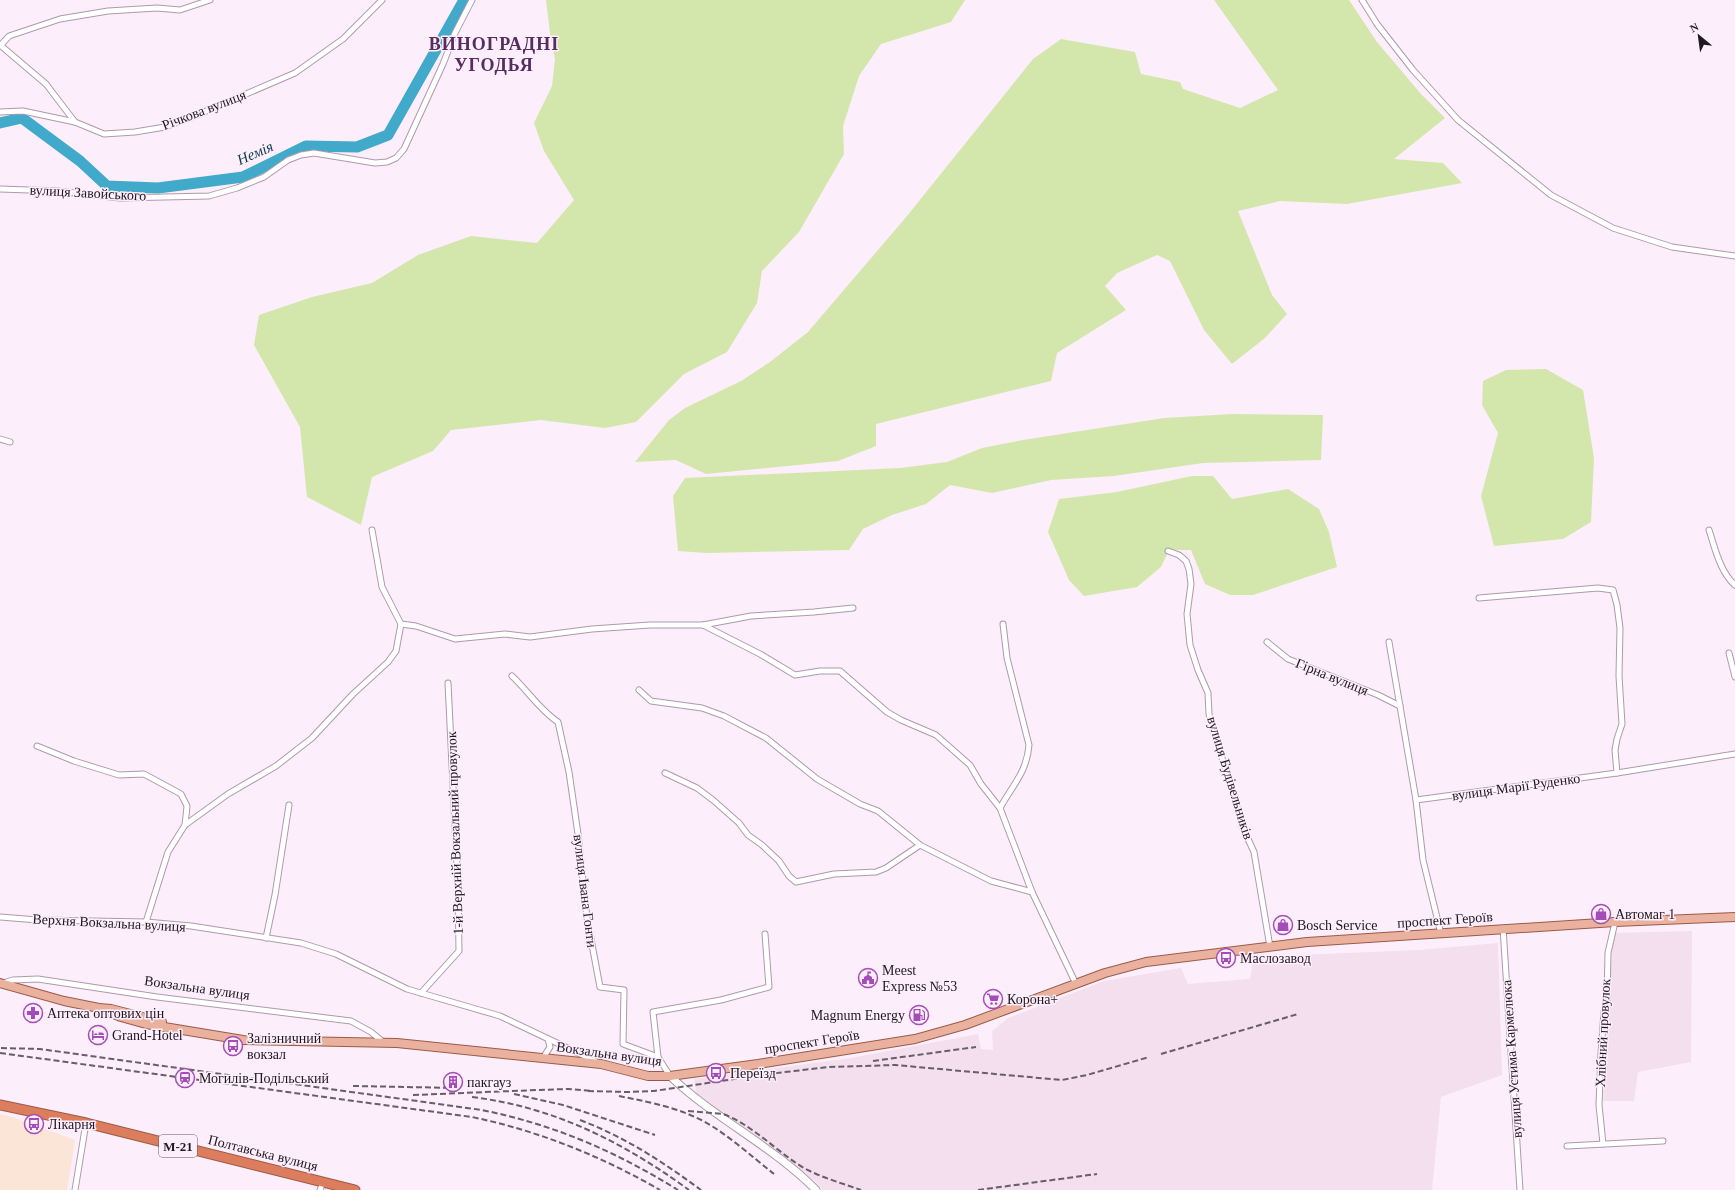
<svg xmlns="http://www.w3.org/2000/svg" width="1735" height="1190" font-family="'Times New Roman',serif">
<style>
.industrial{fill:#f3dfee}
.medical{fill:#fae5d7}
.green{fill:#d3e7ac}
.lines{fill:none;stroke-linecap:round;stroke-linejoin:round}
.river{stroke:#41a9ca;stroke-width:11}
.street-casing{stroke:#af99ad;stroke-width:7}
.secondary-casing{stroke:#af99ad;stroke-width:9}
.primary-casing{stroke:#9a5a48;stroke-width:10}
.highway-casing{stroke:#9a5a48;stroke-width:11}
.street{stroke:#fff;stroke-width:5}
.secondary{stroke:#fff;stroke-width:7}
.primary{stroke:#eab29e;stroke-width:8}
.highway{stroke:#dc7e5d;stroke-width:9}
.rail{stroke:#685e67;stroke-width:2;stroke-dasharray:6 3;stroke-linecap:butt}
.labels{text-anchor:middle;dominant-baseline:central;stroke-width:3;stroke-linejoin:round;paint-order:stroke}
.shield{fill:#fdeefb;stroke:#625862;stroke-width:1}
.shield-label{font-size:13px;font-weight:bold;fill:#201820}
.street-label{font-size:14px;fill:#201820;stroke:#fdeefb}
.poi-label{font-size:14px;fill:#201820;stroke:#fdeefb;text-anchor:start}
.water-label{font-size:15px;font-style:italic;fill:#0a3a48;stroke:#fdeefb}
.district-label{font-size:18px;font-weight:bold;letter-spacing:1px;fill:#572c60;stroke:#fdeefb}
</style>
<rect width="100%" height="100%" fill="#fdeefb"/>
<g class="industrial">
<path d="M1692,931L1691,1062L1638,1072L1634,1101H1603L1613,933Z"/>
<path d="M1498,943L1502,1075L1441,1097L1432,1190H823L815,1181L697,1099L694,1079L851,1058L978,1034L981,1049L993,1050L992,1031L1008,1018L1104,981L1181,968L1188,984L1250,979L1254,957L1419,950Z"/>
</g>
<path class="medical" d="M0,1114L12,1117L75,1140L67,1190H0Z"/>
<g class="green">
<path d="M546,0H965L951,22L881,44L859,76L843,126L844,154L799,232L762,271L757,303L727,352L684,374L636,422L605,428L541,420L451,430L433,451L372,477L361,525L307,497L300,427L254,345L259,315L312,297L372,283L418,255L471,236L537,243L574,200L544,151L534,123L552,86L555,59L550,33Z"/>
<path d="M1214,0H1349L1377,42L1421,94L1445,118L1394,159L1443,163L1462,183L1347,204L1280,201L1238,211L1272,295L1287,314L1265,338L1232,364L1204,330L1170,261L1157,255L1117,273L1105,286L1126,310L1057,353L1051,381L876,424V446L838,461L706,474L676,460L635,462L669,420L685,408L741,381L770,362L808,332L907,216L1033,59L1061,39L1135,52L1141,74L1180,82L1183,89L1240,108L1278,90Z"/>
<path d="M1546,369L1583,390L1594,458L1591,522L1563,539L1494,546L1481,496L1498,433L1482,405L1483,381L1506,370Z"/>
<path d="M1233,414L1323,415L1321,460L1203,463L1114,476L1051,480L992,493L950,485L926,504L892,515L863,529L849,550L707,553L678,551L673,496L685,478L900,468L947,462L982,448L1023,440L1164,418Z"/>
<path d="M1192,476H1213L1232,499L1288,489L1319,509L1329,532L1337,567L1253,595H1230L1205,584L1191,550H1169L1161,567L1137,587L1084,596L1069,580L1048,532L1059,499L1117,492Z"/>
</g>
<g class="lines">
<path class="river" d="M0,123L22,118L80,161L107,186L158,188L243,177L306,146L357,147L388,135L464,0"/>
<defs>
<g id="street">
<path d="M1362,0L1377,24L1413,70L1458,120L1551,195L1613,228L1672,247L1735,256"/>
<path d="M0,45L46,84L75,122"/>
<path d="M1,45L9,36L60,19L108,11L157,8L180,10L210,0"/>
<path d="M0,112L23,111L75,122L104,134L135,132L165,127L197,115L295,73L343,39L382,0"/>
<path d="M0,189L57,191L120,198L209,196L237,188L264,177L288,160L301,155L314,153L375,163L387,162L396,158L404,149L443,64L455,33L472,0"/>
<path d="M0,439L10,442"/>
<path d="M372,530L382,587L401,624L416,626L455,639L505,634L530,637L592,629L650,625H703L751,616L814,612L853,608"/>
<path d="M1709,530C1715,548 1720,572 1735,585"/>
<path d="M1168,551L1179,555L1186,561L1189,569L1191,584L1187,614L1190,645L1198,670L1208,693L1209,714L1212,727L1235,798L1242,826L1254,852L1270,947"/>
<path d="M1479,598L1598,588L1613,590L1617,605L1620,628L1619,676L1622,724L1617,739L1615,750L1617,773"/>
<path d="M703,625L760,654L795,675L820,671H840L887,712L901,720L936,735L970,765L981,784L1000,808L1032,892L1076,984"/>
<path d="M1267,642L1288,659L1378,695L1400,706"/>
<path d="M1389,642L1416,800L1423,860L1441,934"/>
<path d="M1729,653L1735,677"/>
<path d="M512,676C528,691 540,710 558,722L569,772L578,834L587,918L600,987L624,990L623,1044L658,1057L670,1076"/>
<path d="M639,690L651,701L702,708L724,716L766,738L817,779L860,804L878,811L920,845L991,881L1032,892"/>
<path d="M37,746L74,761L119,775L144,774L181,794L187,806L185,825"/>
<path d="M665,773L697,788L713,800L739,823L748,835L762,845L779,861L789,876L796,882L834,874L876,872L886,868L920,845"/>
<path d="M1416,800L1617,773L1735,754"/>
<path d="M1000,808C1012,786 1027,772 1029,745L1007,658L1003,624"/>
<path d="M0,917L38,920L146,922L191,926L301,943L336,954L407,989L500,1016L595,1061"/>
<path d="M146,922L168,852L185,825L228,794L276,766L312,738L353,694L388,662L396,651L401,624"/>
<path d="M1503,928L1520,1190"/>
<path d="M266,938L275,895L289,805"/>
<path d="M3,983L13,980L38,979L157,997L351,1021L371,1032L383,1042"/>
<path d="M421,993L459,951L458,888L448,683"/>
<path d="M658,1057L653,1012L721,1000L769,987L765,934"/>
<path d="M543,1058L550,1047L548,1039"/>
<path d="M1603,1144L1599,1105L1601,1053L1604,1012L1607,1000L1608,953L1615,922"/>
<path d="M1567,1146L1663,1141"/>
<path d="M75,1190L86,1123"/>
<path d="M320,1190L323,1182"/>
</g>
<path id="secondary" d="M670,1076C715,1119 773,1146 816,1190"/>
<g id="primary">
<path d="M0,983L64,1001L99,1008L111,1009L162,1022"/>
<path d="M99,1008L121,1017L146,1024L243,1040L397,1043L601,1064L648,1076H670L758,1064L915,1039L965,1025L1105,973L1146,962L1307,942L1615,922L1735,917"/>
</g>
<path id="highway" d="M0,1105L86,1123L355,1190"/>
</defs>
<use href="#street" class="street-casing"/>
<use href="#secondary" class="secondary-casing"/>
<use href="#primary" class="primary-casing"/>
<use href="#highway" class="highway-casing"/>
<use href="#street" class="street"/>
<use href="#secondary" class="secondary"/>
<use href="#primary" class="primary"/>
<use href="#highway" class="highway"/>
<g class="rail">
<path d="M1,1048L40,1049L482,1110C555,1125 615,1151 678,1190"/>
<path d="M0,1053L472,1117C539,1131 601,1156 660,1190"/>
<path d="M1161,1054L1298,1014"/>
<path d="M873,1061L976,1047"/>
<path d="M353,1086L459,1088"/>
<path d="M588,1091L628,1092L654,1091L768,1074L829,1067L895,1065L1062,1080L1087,1075L1149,1057"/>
<path d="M514,1094L563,1105L655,1135"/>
<path d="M413,1095L537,1090L568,1089L593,1091"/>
<path d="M619,1096C644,1101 671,1106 695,1117C722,1129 751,1156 774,1174"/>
<path d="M472,1097C554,1107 623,1142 689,1190"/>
<path d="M688,1111L723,1114C753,1125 777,1152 804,1168C822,1178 842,1183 861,1190"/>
<path d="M580,1120C625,1137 663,1162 701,1190"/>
<path d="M978,1190L1097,1174"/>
</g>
</g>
<defs>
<symbol id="shop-ring" viewBox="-11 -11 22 22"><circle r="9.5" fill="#fdeefb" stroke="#a44cb8" stroke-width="1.5"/><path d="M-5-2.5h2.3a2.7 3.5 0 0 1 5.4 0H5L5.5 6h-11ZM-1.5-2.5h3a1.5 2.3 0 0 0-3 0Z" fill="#a44cb8"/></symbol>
<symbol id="bus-ring" viewBox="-11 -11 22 22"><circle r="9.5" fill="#fdeefb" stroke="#a44cb8" stroke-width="1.5"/><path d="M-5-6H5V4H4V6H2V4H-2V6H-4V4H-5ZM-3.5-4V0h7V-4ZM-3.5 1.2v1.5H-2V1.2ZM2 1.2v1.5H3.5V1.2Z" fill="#a44cb8"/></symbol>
<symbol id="civic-ring" viewBox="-11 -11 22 22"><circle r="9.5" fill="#fdeefb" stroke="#a44cb8" stroke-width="1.5"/><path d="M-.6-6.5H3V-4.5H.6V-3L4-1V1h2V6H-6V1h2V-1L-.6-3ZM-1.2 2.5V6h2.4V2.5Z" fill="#a44cb8"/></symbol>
<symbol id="supermarket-ring" viewBox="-11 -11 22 22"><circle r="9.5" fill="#fdeefb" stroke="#a44cb8" stroke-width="1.5"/><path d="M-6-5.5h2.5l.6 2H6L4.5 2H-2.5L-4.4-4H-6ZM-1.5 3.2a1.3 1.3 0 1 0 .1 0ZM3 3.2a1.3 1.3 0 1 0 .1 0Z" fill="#a44cb8"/></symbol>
<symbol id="pharmacy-ring" viewBox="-11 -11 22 22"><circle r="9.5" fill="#fdeefb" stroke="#a44cb8" stroke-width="1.5"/><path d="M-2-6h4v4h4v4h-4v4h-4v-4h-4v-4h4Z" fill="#a44cb8"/></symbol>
<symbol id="fuel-ring" viewBox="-11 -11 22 22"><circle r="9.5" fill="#fdeefb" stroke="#a44cb8" stroke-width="1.5"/><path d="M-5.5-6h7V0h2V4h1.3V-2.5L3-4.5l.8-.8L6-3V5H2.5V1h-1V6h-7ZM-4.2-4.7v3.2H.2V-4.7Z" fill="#a44cb8"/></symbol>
<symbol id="hotel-ring" viewBox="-11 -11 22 22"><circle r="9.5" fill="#fdeefb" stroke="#a44cb8" stroke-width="1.5"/><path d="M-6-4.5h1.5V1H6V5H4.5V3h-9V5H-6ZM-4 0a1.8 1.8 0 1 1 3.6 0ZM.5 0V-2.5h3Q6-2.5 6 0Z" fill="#a44cb8"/></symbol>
<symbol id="station-ring" viewBox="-11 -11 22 22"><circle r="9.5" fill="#fdeefb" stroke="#a44cb8" stroke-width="1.5"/><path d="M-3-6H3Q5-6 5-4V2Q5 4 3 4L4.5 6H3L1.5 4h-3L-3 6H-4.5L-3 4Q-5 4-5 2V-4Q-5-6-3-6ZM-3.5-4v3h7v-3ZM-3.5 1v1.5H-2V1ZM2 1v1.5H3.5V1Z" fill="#a44cb8"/></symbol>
<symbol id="building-ring" viewBox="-11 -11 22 22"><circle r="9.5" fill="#fdeefb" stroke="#a44cb8" stroke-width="1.5"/><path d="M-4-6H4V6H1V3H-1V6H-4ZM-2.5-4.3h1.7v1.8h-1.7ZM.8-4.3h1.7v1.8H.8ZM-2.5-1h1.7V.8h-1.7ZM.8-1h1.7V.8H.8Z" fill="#a44cb8"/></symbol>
</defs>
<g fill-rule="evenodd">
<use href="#shop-ring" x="1590" y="903" width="22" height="22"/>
<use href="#shop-ring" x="1272" y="914" width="22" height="22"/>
<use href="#bus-ring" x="1215" y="947" width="22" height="22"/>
<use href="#civic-ring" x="857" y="967" width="22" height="22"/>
<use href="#supermarket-ring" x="982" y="988" width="22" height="22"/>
<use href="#pharmacy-ring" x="22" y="1002" width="22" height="22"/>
<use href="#fuel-ring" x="908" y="1004" width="22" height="22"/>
<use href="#hotel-ring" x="87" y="1024" width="22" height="22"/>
<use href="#bus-ring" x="222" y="1035" width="22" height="22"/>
<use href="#bus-ring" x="705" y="1062" width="22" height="22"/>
<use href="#station-ring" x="174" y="1067" width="22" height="22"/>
<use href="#building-ring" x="442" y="1071" width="22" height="22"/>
<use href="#bus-ring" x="23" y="1113" width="22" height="22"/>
</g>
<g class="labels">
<rect class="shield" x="159" y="1135" width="38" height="22" rx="3"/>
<g class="shield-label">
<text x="178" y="1146">М-21</text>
</g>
<g class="street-label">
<text transform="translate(204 110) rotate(-21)">Річкова вулиця</text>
<text transform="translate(88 193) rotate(3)">вулиця Завойського</text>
<text transform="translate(1332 677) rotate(22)">Гірна вулиця</text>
<text transform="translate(1230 778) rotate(73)">вулиця Будівельників</text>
<text transform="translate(1516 787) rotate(-8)">вулиця Марії Руденко</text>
<text transform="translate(455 833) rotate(-92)">1-й Верхній Вокзальний провулок</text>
<text transform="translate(585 891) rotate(83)">вулиця Івана Гонти</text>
<text transform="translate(1445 920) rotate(-4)">проспект Героїв</text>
<text transform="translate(109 923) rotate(3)">Верхня Вокзальна вулиця</text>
<text transform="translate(197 988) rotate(8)">Вокзальна вулиця</text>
<text transform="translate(1603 1033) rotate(-87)">Хлібний провулок</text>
<text transform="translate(812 1042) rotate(-9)">проспект Героїв</text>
<text transform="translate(609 1054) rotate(8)">Вокзальна вулиця</text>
<text transform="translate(1512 1059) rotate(-94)">вулиця Устима Кармелюка</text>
<text transform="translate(263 1153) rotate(14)">Полтавська вулиця</text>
</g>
<g class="poi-label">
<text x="1615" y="914">Автомаг 1</text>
<text x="1297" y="925">Bosch Service</text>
<text x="1240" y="958">Маслозавод</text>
<text x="882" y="970">Meest<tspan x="882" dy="16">Express №53</tspan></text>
<text x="1007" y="999">Корона+</text>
<text x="47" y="1013">Аптека оптових цін</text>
<text x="905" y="1015" text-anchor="end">Magnum Energy</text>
<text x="112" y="1035">Grand-Hotel</text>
<text x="247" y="1038">Залізничний<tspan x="247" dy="16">вокзал</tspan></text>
<text x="730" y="1073">Переїзд</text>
<text x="199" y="1078">Могилів-Подільський</text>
<text x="467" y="1082">пакгауз</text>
<text x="48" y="1124">Лікарня</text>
</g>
<g class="water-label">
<text transform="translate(255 153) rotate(-24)">Немія</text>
</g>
<g class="district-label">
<text x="494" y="44">ВИНОГРАДНІ<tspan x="494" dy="21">УГОДЬЯ</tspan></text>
</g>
</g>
<g transform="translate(1699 36) rotate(331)" stroke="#fdeefb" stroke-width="3" paint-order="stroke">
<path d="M0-3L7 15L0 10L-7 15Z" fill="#201820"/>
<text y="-6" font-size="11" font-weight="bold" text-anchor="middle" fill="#201820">N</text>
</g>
</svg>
